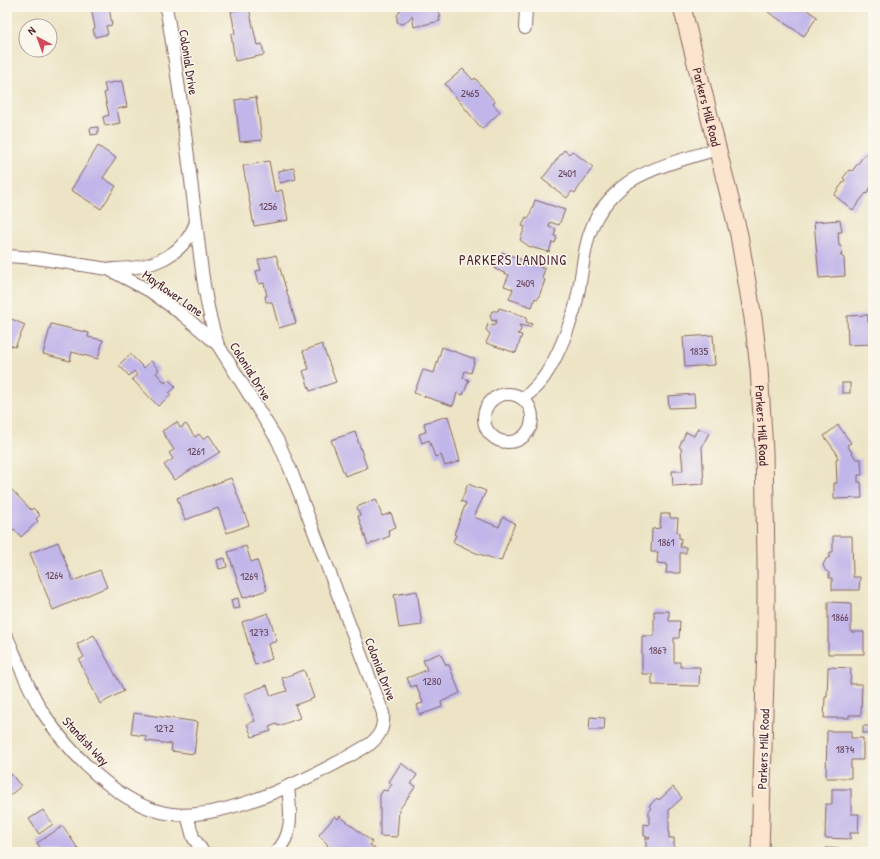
<svg xmlns="http://www.w3.org/2000/svg" width="880" height="859" font-family="'Patrick Hand',sans-serif">
<style>
.building{fill:#c1b6e9}
.lines{fill:none;stroke-linecap:round;stroke-linejoin:round}
.minor-casing{stroke:#836461;stroke-width:14}
.secondary-casing{stroke:#836461;stroke-width:19}
.minor{stroke:#fff;stroke-width:12}
.secondary{stroke:#fce5cf;stroke-width:17}
.labels{text-anchor:middle;dominant-baseline:central;stroke-width:3;stroke-linejoin:round;paint-order:stroke}
.number-label{font-size:11px;fill:#68455a}
.street-label{font-size:13px;fill:#4a1f2b;stroke:#fbf7ec}
.neighbourhood-label{font-size:14px;letter-spacing:1px;fill:#4a1f2b;stroke:#fbf7ec}
</style>
<rect width="100%" height="100%" fill="#fbf7ec"/>
<filter id="ink" filterUnits="userSpaceOnUse"><feTurbulence type="fractalNoise" baseFrequency=".025" numOctaves="2"/><feDisplacementMap in="SourceGraphic" scale="8" xChannelSelector="R" yChannelSelector="G"/><feConvolveMatrix kernelMatrix="1 2 1 2 8 2 1 2 1" color-interpolation-filters="sRGB"/></filter>
<filter id="wash" filterUnits="userSpaceOnUse"><feTurbulence type="fractalNoise" baseFrequency=".012" numOctaves="4" result="noise"/><feDisplacementMap in="SourceGraphic" scale="16" xChannelSelector="R" yChannelSelector="G"/><feGaussianBlur stdDeviation="0.9" result="paint"/><feColorMatrix in="noise" values="0 0 0 0 0 0 0 0 0 0 0 0 0 0 0 0 0 1.4 0 .05"/><feComposite in="paint" operator="in"/></filter>
<g filter="url(#wash)">
<rect width="100%" height="100%" fill="#ece4c4"/>
<g id="blocks">
<g class="building">
<path d="M91,7H109L112,25L106,26L108,34L95,37L93,29L95,28Z"/>
<path d="M402,7H436L441,17H439L440,21L414,27L412,16L405,23L401,24L397,22V16Z"/>
<path d="M771,7H803L817,17L804,36L768,12Z"/>
<path d="M249,8L257,45L262,44L264,55L235,61L231,34L235,33L231,11Z"/>
<path d="M463,69L473,80L475,78L495,102L493,104L500,112L482,129L445,84Z"/>
<path d="M122,81L127,107L117,109L120,123L105,126L103,117L109,115L104,93L106,92L104,84Z"/>
<path d="M256,97L262,140L240,142L235,100Z"/>
<path d="M98,127V134L91,135L90,128Z"/>
<path d="M98,146L116,158L103,178L116,186L101,209L71,190Z"/>
<path d="M564,150L569,154L572,151L593,167L575,193L572,191L567,198L542,179Z"/>
<path d="M867,152L873,157V169L871,171L873,173V183L867,194L866,193L853,210L834,195L845,180L843,178L849,170L852,171Z"/>
<path d="M269,161L275,192L282,190L288,220L254,226L243,166Z"/>
<path d="M294,168L296,179L280,183L278,171Z"/>
<path d="M535,200L565,210L559,225L550,222L549,227L556,229L554,236L557,237L555,243L552,242L549,252L530,247L520,240L525,227L522,226L526,217L529,218Z"/>
<path d="M840,220L842,232H838L839,246H841L842,255H840L844,258L845,276L819,278L814,222Z"/>
<path d="M502,252L545,269L542,278L545,280L538,299L535,298L532,307L509,299L513,289L504,286L509,275L495,269Z"/>
<path d="M276,255L296,323L279,328L272,302H266L265,296H267L264,283L259,284L256,271L261,270L258,260Z"/>
<path d="M499,308L527,317L526,322L532,324L530,327L519,325L521,328L520,332L517,334L522,335L516,353L486,343L490,334L486,330L488,324L494,326L497,320L492,321L490,316L492,311H498Z"/>
<path d="M868,315V322H873V344L848,345L847,316Z"/>
<path d="M7,317L25,325L15,347L7,344Z"/>
<path d="M51,324L89,333L88,337L103,340L98,359L72,352L70,361L43,354Z"/>
<path d="M713,335L715,365L685,367L683,337Z"/>
<path d="M322,344L336,382L310,391L303,371L309,369L303,351Z"/>
<path d="M442,347L475,359L471,373L465,371L463,378L469,380L463,395L457,393L453,406L414,393L423,370L434,373Z"/>
<path d="M130,354L144,368L151,361L159,370L156,373L165,383L168,379L176,387L169,393L171,395L158,406L132,379L137,375L134,371L129,376L119,365Z"/>
<rect x="842" y="383" width="8" height="10"/>
<path d="M694,394L695,407L669,408L668,396Z"/>
<path d="M448,416L460,461L445,466L441,455L435,457L429,440L422,443L419,434L426,432L424,423Z"/>
<path d="M177,422L180,428L186,424L195,437L199,434L203,439L209,435L220,452L174,480L164,465L173,459L169,453L174,450L162,431Z"/>
<path d="M838,425L851,443L847,445L856,459H861L862,475H858V482H861L862,498L834,499V483H837L836,459H838L836,452L824,436Z"/>
<path d="M698,428L709,433L702,447L704,484L673,486L672,471H683L681,448L679,447L686,432L694,436Z"/>
<path d="M355,432L367,468L345,476L331,440Z"/>
<path d="M231,478L249,525L227,533L218,508L185,520L177,498Z"/>
<path d="M468,484L486,491L474,517L499,527L503,517L515,523L501,561L476,553L453,542L456,535L454,534L466,503L461,501Z"/>
<path d="M11,489L31,510L33,508L40,515L36,519L38,521L21,537L14,529L11,532L7,528V491Z"/>
<path d="M376,499L382,516L391,513L396,527L388,530L390,536L368,545L358,516L360,515L357,507Z"/>
<path d="M661,514H670V518H678L677,532L679,533V538H681L680,547H686V553H680V573H666L667,564L657,563L658,552H651L652,529L660,528Z"/>
<path d="M833,536H852L853,577H860L859,590H832V578H829V573L825,570L823,565L826,559L830,557V552H833Z"/>
<path d="M58,542L73,581L100,570L107,587L53,610L30,553Z"/>
<path d="M246,546L251,562L257,560L267,590L243,598L228,552Z"/>
<path d="M225,558L227,567L219,569L217,560Z"/>
<path d="M417,591L422,625L399,628L394,595Z"/>
<path d="M238,598L240,608L233,609L231,600Z"/>
<path d="M828,602L851,603V632H864V654H828Z"/>
<path d="M654,611H669V621H680L679,638H674V662H680V667H700L699,686L652,685V674H642V636H654Z"/>
<path d="M268,613L277,641L268,644L272,659L255,665L242,622Z"/>
<path d="M94,635L124,691L100,704L79,660L84,657L77,644Z"/>
<path d="M440,653L446,665H449L460,693L441,702L442,707L420,715L417,705L423,703L416,685L411,687L407,678L427,670L423,660Z"/>
<path d="M828,667L851,668L850,684H862L861,715H849V718H824L825,697H827Z"/>
<path d="M304,670L314,698L295,705L300,718L278,726L277,724L269,727L271,731L252,737L247,724L255,721L244,694L267,685L271,696L287,691L282,678Z"/>
<path d="M134,713L198,722L194,754L171,751L172,744L146,741V736L131,734Z"/>
<path d="M590,717L605,718L604,730H589Z"/>
<rect x="863" y="726" width="10" height="7"/>
<path d="M827,731H851V738H863V760H851V778H826Z"/>
<path d="M401,763L417,775L411,784L416,786L399,810L397,837L380,836V795L383,790L387,791L392,784L389,782Z"/>
<path d="M11,774L21,786L8,797L7,778Z"/>
<path d="M673,787L682,798L669,810V838H674V852L646,851V838H649L650,837L644,836V824L649,825V810L651,808L649,806L657,798L659,800Z"/>
<path d="M832,789H851V814H859L858,833H850V839L825,838L826,804H832Z"/>
<path d="M43,810L53,824L39,834L29,819Z"/>
<path d="M335,816L338,819L340,816L372,842L370,845L376,849L374,852H322L328,845L319,835Z"/>
<path d="M63,826L80,852H43L37,843Z"/>
<path d="M826,848L843,849V852H826Z"/>
</g>
</g>
</g>
<g filter="url(#ink)">
<use href="#blocks" fill-opacity="0" stroke="#836461" stroke-width="1"/>
<g class="lines">
<defs>
<g id="minor">
<path d="M525,28L526,7"/>
<path d="M7,256L36,258L108,269L150,291L183,315L217,344"/>
<path d="M113,269C148,269 183,258 196,222"/>
<circle cx="508" cy="418" r="24"/>
<path d="M524,399C531,391 541,383 546,374C558,356 567,332 574,311C586,271 579,233 609,200C616,192 623,185 632,180C658,165 689,158 717,149"/>
<path d="M7,637C18,662 28,688 42,711C68,752 121,808 172,814C227,821 322,773 370,744C381,735 384,727 383,713L291,471L278,441L218,345C203,300 200,252 194,205C186,139 178,72 166,7"/>
<path d="M187,815L193,837L203,852"/>
<path d="M276,852C295,834 290,809 288,786"/>
</g>
<g id="secondary">
<path id="s1" d="M682,7L739,235L753,318L759,368L764,452L766,559V644L760,852"/>
</g>
</defs>
<use href="#minor" class="minor-casing"/>
<use href="#secondary" class="secondary-casing"/>
<use href="#minor" class="minor"/>
<use href="#secondary" class="secondary"/>
</g>
</g>
<g class="labels">
<g class="number-label">
<text x="470" y="93">2465</text>
<text x="567" y="173">2401</text>
<text x="268" y="206">1256</text>
<text x="525" y="283">2409</text>
<text x="699" y="351">1835</text>
<text x="196" y="451">1261</text>
<text x="666" y="542">1861</text>
<text x="54" y="575">1264</text>
<text x="249" y="576">1269</text>
<text x="840" y="617">1866</text>
<text x="259" y="632">1273</text>
<text x="658" y="650">1867</text>
<text x="432" y="681">1280</text>
<text x="164" y="728">1272</text>
<text x="845" y="749">1874</text>
</g>
<g class="street-label">
<text transform="translate(189 62) rotate(81)">Colonial Drive</text>
<text stroke="none"><textPath href="#s1" startOffset="103">Parkers Mill Road</textPath></text>
<text transform="translate(173 293) rotate(35)">Mayflower Lane</text>
<text transform="translate(251 371) rotate(58)">Colonial Drive</text>
<text stroke="none"><textPath href="#s1" startOffset="427">Parkers Mill Road</textPath></text>
<text transform="translate(381 669) rotate(69)">Colonial Drive</text>
<text transform="translate(86 741) rotate(47)">Standish Way</text>
<text transform="translate(763 749) rotate(-88)">Parkers Mill Road</text>
</g>
<g class="neighbourhood-label">
<text x="513" y="259">PARKERS LANDING</text>
</g>
</g>
<rect width="880" height="859" fill="none" stroke="#fbf7ec" stroke-width="24"/>
<g transform="translate(38 38) rotate(319)"><circle r="19" fill="#fbf7ec" stroke="#b4a19f"/>
<path d="M0-3L7 15L0 10L-7 15Z" fill="#d1495b"/>
<text y="-6" font-size="11" font-weight="bold" text-anchor="middle" fill="#4a1f2b">N</text>
</g>
</svg>
